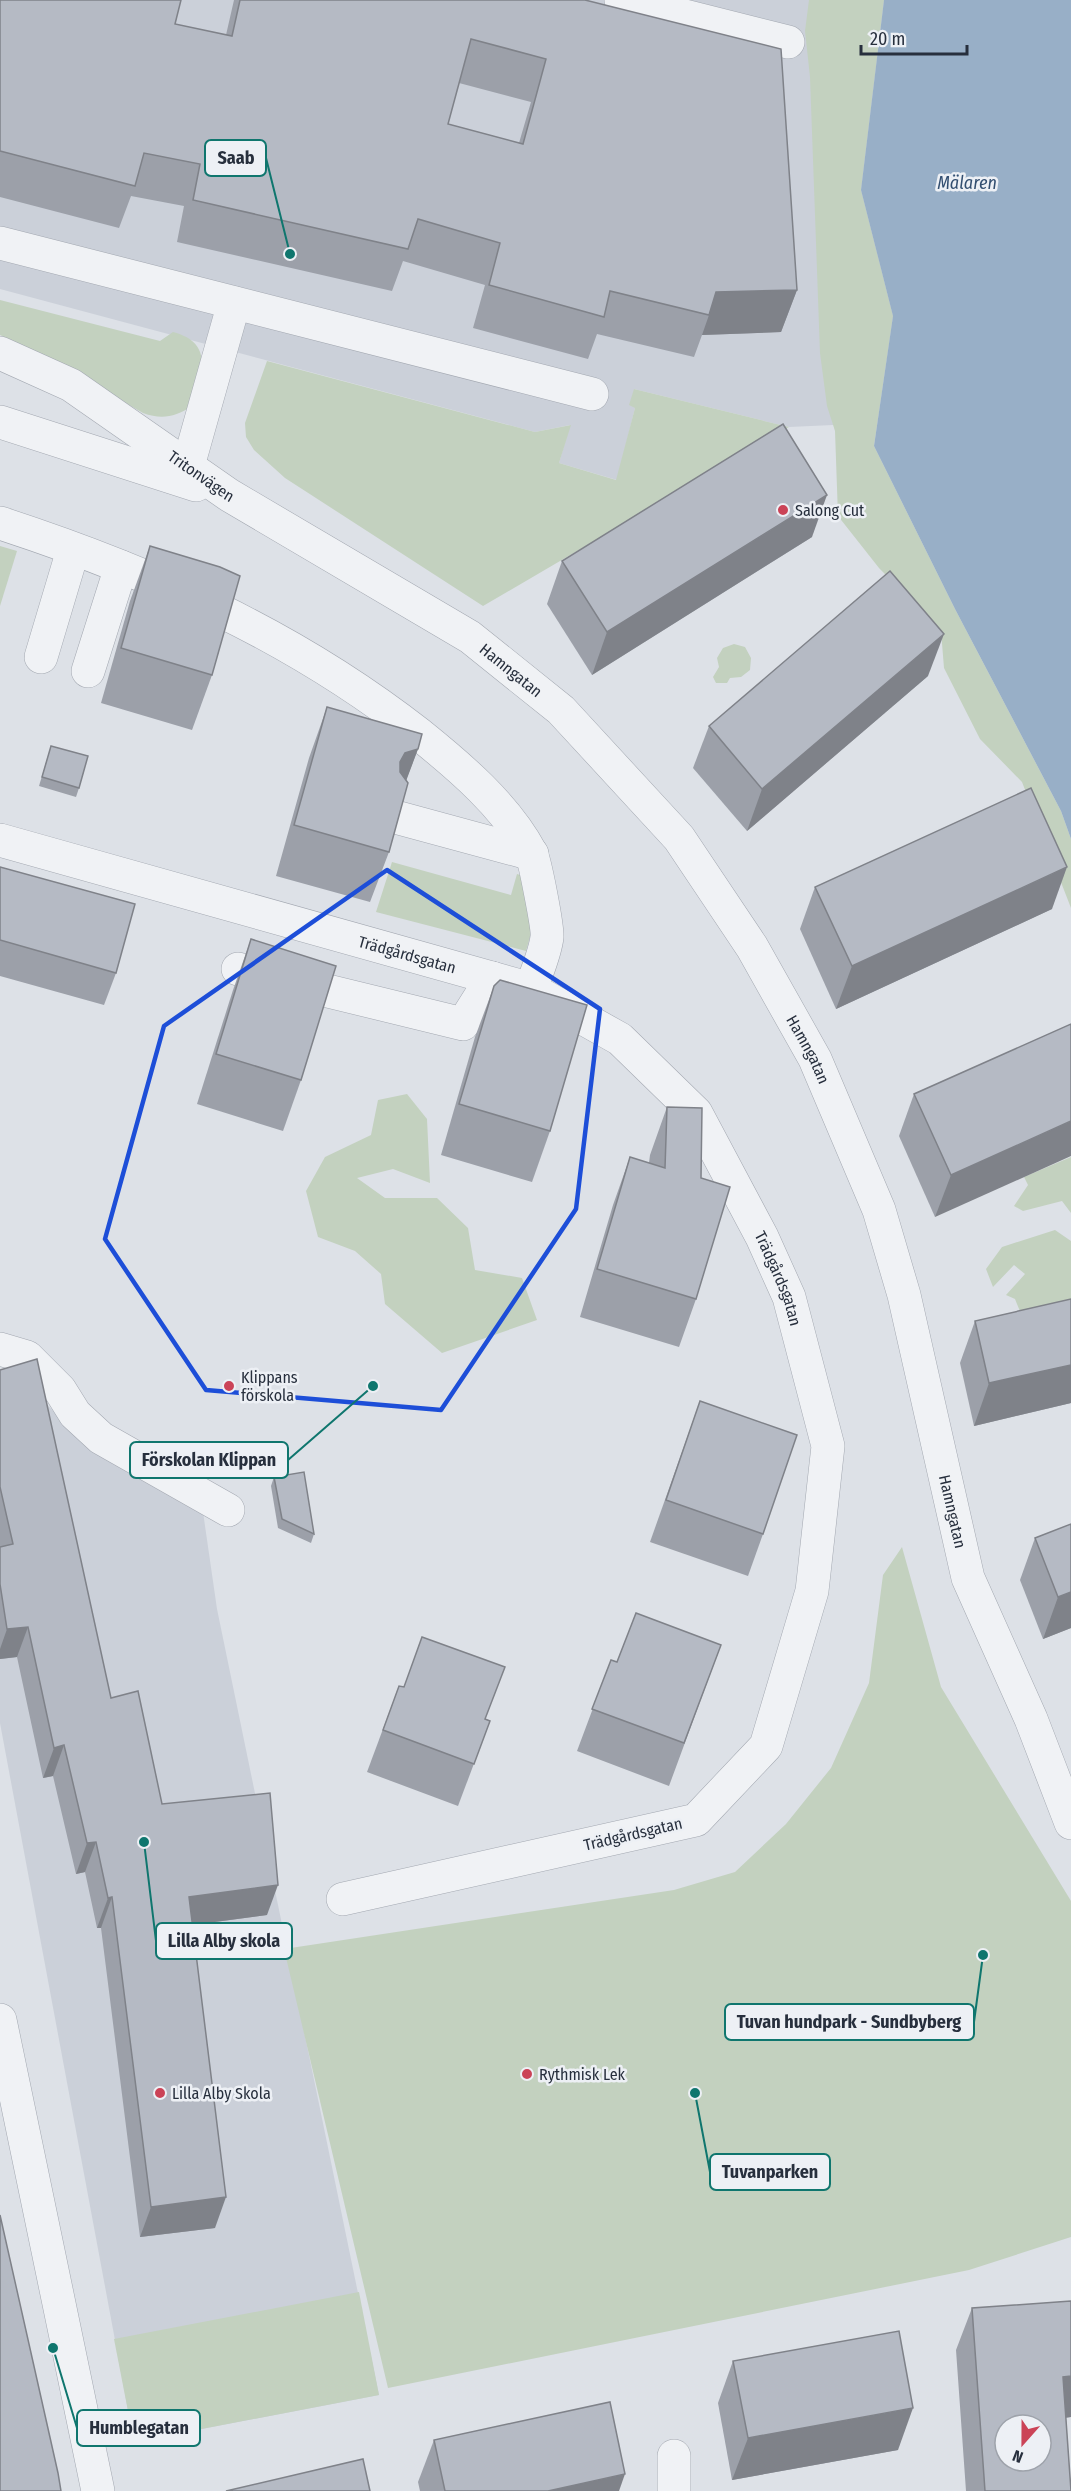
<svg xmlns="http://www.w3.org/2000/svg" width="1071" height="2491" font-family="'Fira Sans Condensed',sans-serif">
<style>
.built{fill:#cbd0d9}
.green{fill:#c3d1bf}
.water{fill:#98afc7}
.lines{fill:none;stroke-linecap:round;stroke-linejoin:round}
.minor-casing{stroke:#a3a8b1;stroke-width:34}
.minor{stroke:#f0f2f5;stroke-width:33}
.wall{fill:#9ca0a9;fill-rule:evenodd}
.shaded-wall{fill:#7f8289}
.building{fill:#b5bac4;stroke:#7f8289;stroke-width:1.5;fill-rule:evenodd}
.marked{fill:none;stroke:#1d4ed8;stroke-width:4.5;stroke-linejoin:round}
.poi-dot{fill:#cb4357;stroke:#edf0f5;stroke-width:2}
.labels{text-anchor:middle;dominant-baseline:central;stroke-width:5;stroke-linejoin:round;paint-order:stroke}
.street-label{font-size:16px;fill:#272f3d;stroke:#edf0f5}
.poi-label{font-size:16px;fill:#272f3d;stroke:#edf0f5;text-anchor:start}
.water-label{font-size:18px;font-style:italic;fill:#324e70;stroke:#edf0f5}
.leader{fill:none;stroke:#0f766e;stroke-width:2}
.callout-dot{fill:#0f766e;stroke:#edf0f5;stroke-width:2}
.callout{fill:#edf0f5;stroke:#0f766e;stroke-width:2}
.callout-label{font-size:18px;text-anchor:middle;font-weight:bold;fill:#272f3d}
</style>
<rect width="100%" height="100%" fill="#dde1e7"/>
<g class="built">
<path d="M0,0H884L861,190L893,316L877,423L789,427L634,389L635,408L617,480L559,463L570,425L535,432L0,289Z"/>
<path d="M14,1370L76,1435L203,1512L217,1609L379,2395L134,2442L0,1723V1373Z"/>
</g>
<g class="green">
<path d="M809,0H884L861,190L893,316L874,446L955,609L1061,811L1071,839V908L1022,782L980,739L944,668L941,631L879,568L838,516L835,431L827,406L820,353L810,77L805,31Z"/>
<path d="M0,300L160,341L173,332C215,343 202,375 192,406C175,417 162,420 143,413L44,356L0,335Z"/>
<path d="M267,361L535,432L571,425L559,463L616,480L635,408L629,405L634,389L789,427L483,606L285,478L254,450L246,437L245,423Z"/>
<path d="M0,546L17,551L0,606Z"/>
<path d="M734,644L745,647L751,658L750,670L741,677L730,678L727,683H716L713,677L719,667L717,658L723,648Z"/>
<path d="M392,862L511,895L517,874L523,876L532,930L526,951L376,912Z"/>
<path d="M407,1094L427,1119L430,1183L393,1169L357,1178L385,1198H437L468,1228L475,1270L522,1278L537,1320L442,1353L385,1304L381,1274L355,1251L318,1237L306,1191L325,1157L371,1135L378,1100Z"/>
<path d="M1071,1157V1213L1062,1201L1023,1211L1014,1206L1028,1185L1024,1177Z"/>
<path d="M1055,1230L1071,1241V1338L1034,1346L1015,1299L1006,1295L1025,1274L1014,1265L993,1287L986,1269L1002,1247Z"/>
<path d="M902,1547L941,1687L1071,1901V2237L969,2270L388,2388L284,1949L674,1890L735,1872L786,1824L831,1768L869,1683L883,1575Z"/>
<path d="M359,2292L379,2395L134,2442L114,2339Z"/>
</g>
<path class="water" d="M884,0H1071V839L1061,811L955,609L874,446L893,316L861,190Z"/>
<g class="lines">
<defs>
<g id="minor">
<path d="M621,0L788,42"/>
<path d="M0,243L592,394"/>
<path id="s1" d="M0,353L71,385L229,495L470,637L561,710L679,838L752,947L815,1059L879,1210L904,1295L968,1578L1031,1719L1071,1823"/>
<path d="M0,422L196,485"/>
<path d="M188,466L234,303"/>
<path d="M0,523C153,573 292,635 419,734C460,767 506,806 531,853C535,861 548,928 547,937C545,954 536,973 531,989"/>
<path d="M41,657L73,550"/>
<path d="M88,671L121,567"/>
<path d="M399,818L532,854"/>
<path id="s2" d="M0,840L531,989L620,1039L696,1113L762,1237L789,1297L828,1446L812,1591L766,1746L696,1820L343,1899"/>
<path d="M238,969L463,1024L492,978"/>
<path d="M0,1349L27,1357L60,1390L75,1414L101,1438L228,1510"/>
<path d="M0,2020L98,2491"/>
<path d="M674,2491V2456"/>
</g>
</defs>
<use href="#minor" class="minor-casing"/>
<use href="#minor" class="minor"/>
</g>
<g class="wall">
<path d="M0,0L175,24L226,35L234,0H585L797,290L781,332L702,335L694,357L597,334L588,359L473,328L485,285L403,261L392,291L177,242L184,206L131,196L119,228L0,197ZM459,83L531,102L519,143L448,124Z"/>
<path d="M812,537L592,675L547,604L562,561Z"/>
<path d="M150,546L212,675L192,730L101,703L130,601Z"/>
<path d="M928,676L747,831L693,768L709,726Z"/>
<path d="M327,707L418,749L406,780L389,852L370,902L276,876L309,758Z"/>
<path d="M51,746L79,788L76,797L39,786Z"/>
<path d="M0,867L116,973L104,1005L0,976Z"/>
<path d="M815,887L1052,909L836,1009L800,929Z"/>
<path d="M251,939L301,1080L283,1131L197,1104L233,990Z"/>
<path d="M494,986L550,1131L532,1182L441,1155L475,1037Z"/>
<path d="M1071,1024L935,1217L899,1136L914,1094Z"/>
<path d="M667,1107L696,1299L679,1347L580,1317L613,1205L630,1157L649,1163L650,1155Z"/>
<path d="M1071,1299V1403L974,1426L960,1363L975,1321Z"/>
<path d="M0,1370L111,1698L162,1804L267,1915L192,1925L215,2228L140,2237L101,1928H97L85,1872L76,1874L53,1776L43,1778L17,1657L0,1659Z"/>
<path d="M700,1401L763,1534L748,1576L650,1542Z"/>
<path d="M274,1477L314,1534L311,1543L278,1528L271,1486Z"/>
<path d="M1071,1524V1628L1043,1639L1020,1580L1035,1538Z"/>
<path d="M721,1645L669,1786L577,1751L611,1660L617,1662Z"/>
<path d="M399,1686L490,1721L458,1806L367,1772Z"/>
<path d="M1071,2301V2417L1066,2418L1071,2491H966L956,2350L972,2308Z"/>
<path d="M733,2361L898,2450L732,2480L718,2403Z"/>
<path d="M434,2440L619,2491H420L418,2482Z"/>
</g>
<g class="shaded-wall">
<path d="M797,290L781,332L702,335L709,315L716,292Z"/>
<path d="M827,495L812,537L592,675L607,632Z"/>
<path d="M944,634L928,676L747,831L762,789Z"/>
<path d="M418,749L399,800L400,762L405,753Z"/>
<path d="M1067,867L1052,909L836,1009L852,966Z"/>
<path d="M1071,1121V1156L935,1217L951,1175Z"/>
<path d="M1071,1365V1403L974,1426L989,1383Z"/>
<path d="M1071,1592V1628L1043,1639L1058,1597Z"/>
<path d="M28,1627L17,1657L0,1659V1649L7,1629Z"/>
<path d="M64,1745L53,1776L43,1778L54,1748Z"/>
<path d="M96,1842L85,1872L76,1874L87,1843Z"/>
<path d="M278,1885L267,1915L177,1927L189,1897Z"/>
<path d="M112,1897L101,1928H97L108,1898Z"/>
<path d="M226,2197L215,2228L140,2237L151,2207Z"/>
<path d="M1071,2376V2417L1047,2419L1063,2377Z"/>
<path d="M913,2408L898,2450L732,2480L748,2438Z"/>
<path d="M625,2474L619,2491H548Z"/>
</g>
<g class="building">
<path d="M0,0H181L175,24L232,36L240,0H585L781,49L797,290L716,292L709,315L610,291L604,317L489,285L500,243L418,219L408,249L193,200L200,164L144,153L135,186L0,151ZM471,39L546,59L523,144L448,124Z"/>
<path d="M783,424L827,495L607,632L562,561Z"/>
<path d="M150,546L220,567L240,576L212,675L121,648Z"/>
<path d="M890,571L944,634L762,789L709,726Z"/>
<path d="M327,707L422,734L418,749L405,753L400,762V772L408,783L389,852L294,825Z"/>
<path d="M51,746L88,756L79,788L42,777Z"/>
<path d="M1031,788L1067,867L852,966L815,887Z"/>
<path d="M0,867L135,904L116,973L0,940Z"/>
<path d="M251,939L336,966L301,1080L216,1054Z"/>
<path d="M500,980L587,1005L550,1131L459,1104L494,986Z"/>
<path d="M1071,1024V1121L951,1175L914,1094Z"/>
<path d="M667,1107L702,1108L701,1178L730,1187L696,1299L597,1269L630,1157L665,1168Z"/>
<path d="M1071,1299V1365L989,1383L975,1321Z"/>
<path d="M37,1359L111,1698L138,1691L162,1804L270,1793L278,1885L189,1897L226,2197L151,2207L112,1897L108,1898L96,1842L87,1843L64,1745L54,1748L28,1627L7,1629L0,1584V1547L13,1544L0,1487V1370Z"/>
<path d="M700,1401L797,1435L763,1534L666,1500Z"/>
<path d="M304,1472L314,1534L282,1519L274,1477Z"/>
<path d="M1071,1524V1592L1058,1597L1035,1538Z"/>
<path d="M636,1613L721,1645L684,1743L592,1709L611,1660L617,1662Z"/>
<path d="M422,1637L505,1667L485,1719L490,1721L474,1764L383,1730L399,1686L404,1687Z"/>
<path d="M0,2215L58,2473L61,2491H0Z"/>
<path d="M1071,2301V2376L1063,2377L1071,2491H985L972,2308ZM1005,2425H1041V2461H1005Z"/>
<path d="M899,2331L913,2408L748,2438L733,2361Z"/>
<path d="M610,2402L625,2474L548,2491H445L434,2440Z"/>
<path d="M363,2459L370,2491H226Z"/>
</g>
<path class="marked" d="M387,870L600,1009L576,1209L441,1410L206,1390L105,1239L164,1026Z"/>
<g class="poi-dot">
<circle cx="783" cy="510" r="6"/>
<circle cx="229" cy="1386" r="6"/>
<circle cx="527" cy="2074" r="6"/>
<circle cx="160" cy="2093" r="6"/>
</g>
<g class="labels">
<g class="street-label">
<text stroke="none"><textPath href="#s1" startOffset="237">Tritonvägen</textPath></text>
<text stroke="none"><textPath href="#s1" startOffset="603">Hamngatan</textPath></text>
<text stroke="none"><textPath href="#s2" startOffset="423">Trädgårdsgatan</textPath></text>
<text stroke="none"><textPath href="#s1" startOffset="1089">Hamngatan</textPath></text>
<text stroke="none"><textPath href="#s2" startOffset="945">Trädgårdsgatan</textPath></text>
<text stroke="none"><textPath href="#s1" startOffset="1575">Hamngatan</textPath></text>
<text transform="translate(633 1834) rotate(-13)">Trädgårdsgatan</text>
</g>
<g class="poi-label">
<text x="795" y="510">Salong Cut</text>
<text x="241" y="1377">Klippans<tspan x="241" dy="18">förskola</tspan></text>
<text x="539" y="2074">Rythmisk Lek</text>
<text x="172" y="2093">Lilla Alby Skola</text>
</g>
<g class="water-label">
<text x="967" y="183">Mälaren</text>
</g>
</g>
<path class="leader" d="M290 254L266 158M373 1386L288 1460M144 1842L156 1941M983 1955L974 2022M695 2093L710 2172M53 2348L77 2428"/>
<g class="callout-dot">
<circle cx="290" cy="254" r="6"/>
<circle cx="373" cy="1386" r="6"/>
<circle cx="144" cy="1842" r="6"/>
<circle cx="983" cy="1955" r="6"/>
<circle cx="695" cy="2093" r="6"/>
<circle cx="53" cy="2348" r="6"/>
</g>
<g class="callout">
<rect x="205" y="140" width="61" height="36" rx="6"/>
<rect x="130" y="1442" width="158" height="36" rx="6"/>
<rect x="156" y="1923" width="136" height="36" rx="6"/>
<rect x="725" y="2004" width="249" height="36" rx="6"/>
<rect x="710" y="2154" width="120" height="36" rx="6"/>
<rect x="77" y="2410" width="123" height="36" rx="6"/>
</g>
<g class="callout-label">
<text x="236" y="164">Saab</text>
<text x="209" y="1466">Förskolan Klippan</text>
<text x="224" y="1947">Lilla Alby skola</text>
<text x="849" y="2028">Tuvan hundpark - Sundbyberg</text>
<text x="770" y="2178">Tuvanparken</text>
<text x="139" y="2434">Humblegatan</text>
</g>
<g transform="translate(1023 2443) rotate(201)"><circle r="28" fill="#edf0f5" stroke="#9ea3ab" stroke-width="1.5"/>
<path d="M0-4.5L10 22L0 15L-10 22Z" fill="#cb4357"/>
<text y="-9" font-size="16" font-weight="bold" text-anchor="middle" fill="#272f3d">N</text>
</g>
<path d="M861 45v9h106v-9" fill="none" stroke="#272f3d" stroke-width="3"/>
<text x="870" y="45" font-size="18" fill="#272f3d" stroke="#edf0f5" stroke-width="4.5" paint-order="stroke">20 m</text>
</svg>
